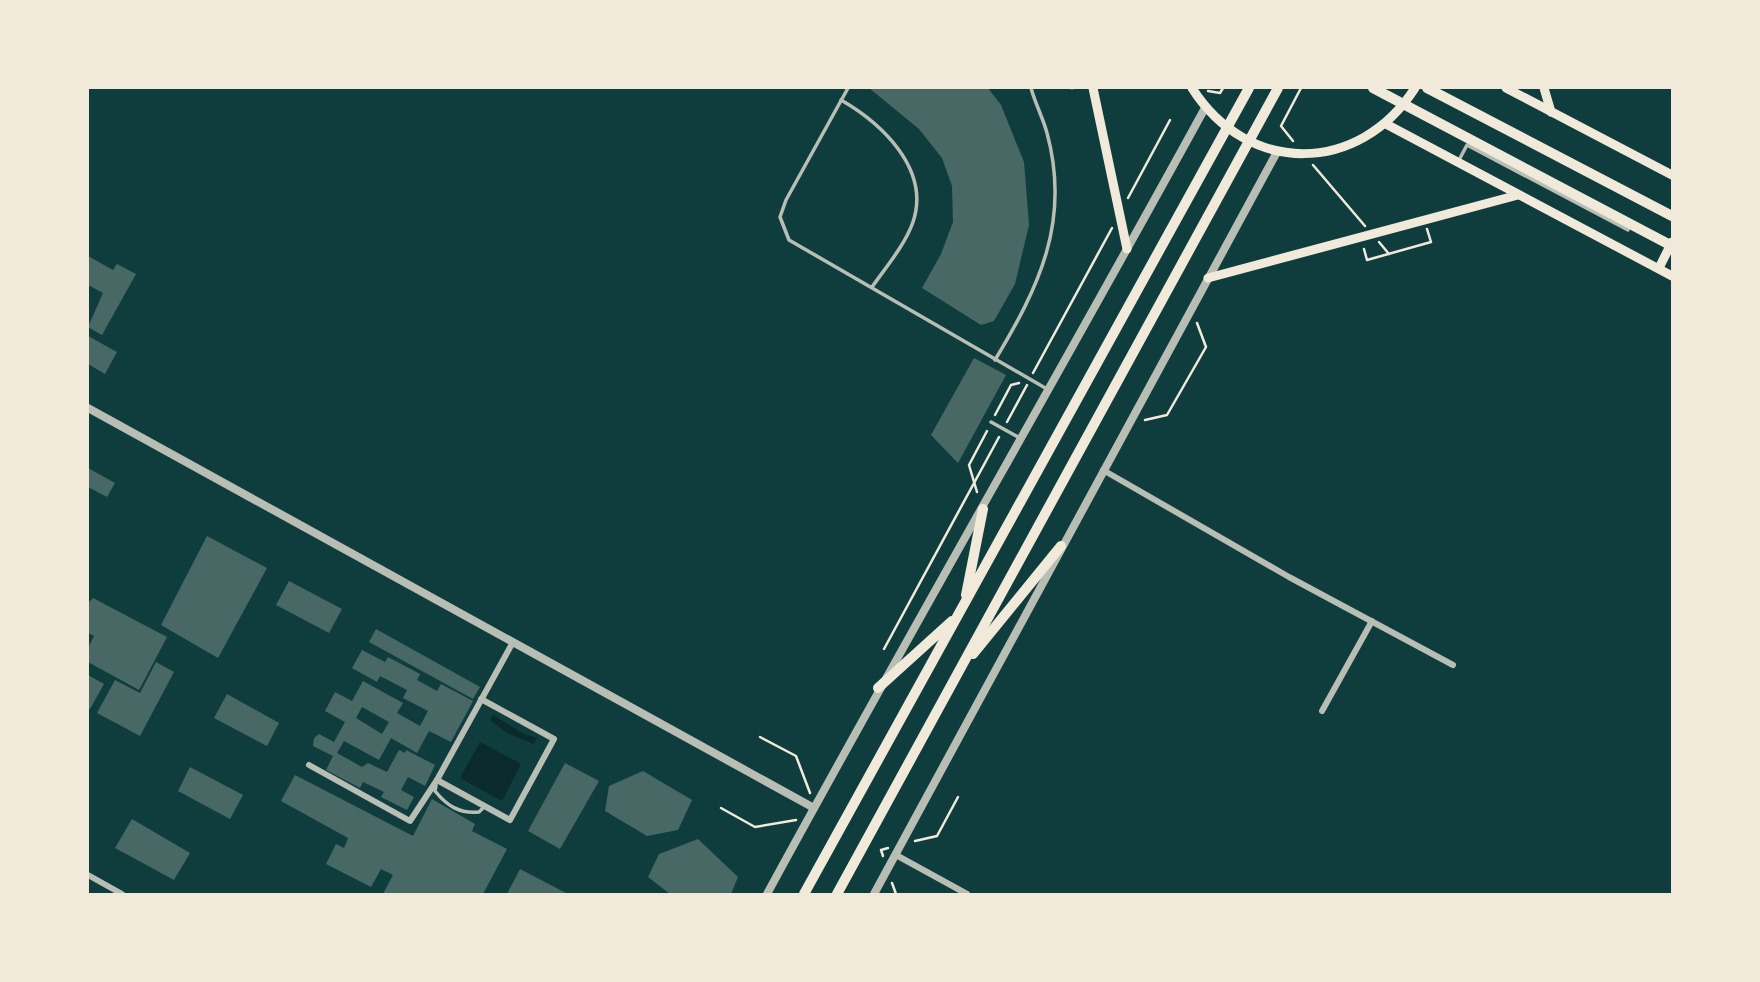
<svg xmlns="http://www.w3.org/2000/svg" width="1760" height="982" font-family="Quicksand,sans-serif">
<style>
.water{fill:#0a2a2b}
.building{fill:#486865;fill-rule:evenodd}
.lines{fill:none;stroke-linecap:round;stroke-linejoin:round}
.path{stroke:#f1e9da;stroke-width:2.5}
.service{stroke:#b8beb3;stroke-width:3.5}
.minor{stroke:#b8beb3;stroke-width:6}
.tertiary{stroke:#b8beb3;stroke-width:8}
.secondary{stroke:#f1e9da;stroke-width:9}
.trunk{stroke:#f1e9da;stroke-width:10}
</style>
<rect width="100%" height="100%" fill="#0f3d3e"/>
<g class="water">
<path d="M493,715L522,733L537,738L534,744L507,733L490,720Z"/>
<path d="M480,742L521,764L502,801L460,778Z"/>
</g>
<g class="building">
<path d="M869,88H988L1001,105L1024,162L1029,225L1015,284L994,321L981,325L922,288L941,254L953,222L952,186L942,158L919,129Z"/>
<path d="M88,256L113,270L117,264L136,274L102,335L88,327L103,293L88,285Z"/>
<path d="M88,336L117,352L105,374L88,364Z"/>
<path d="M974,358L1006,375L958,463L931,435Z"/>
<path d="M88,468L115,483L107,497L88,487Z"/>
<path d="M207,536L267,568L218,658L161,625Z"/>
<path d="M289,581L342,609L329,633L276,605Z"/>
<path d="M93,598L167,637L139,690L88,662V648L94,636L88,633V603Z"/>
<path d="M376,629L480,687L473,699L369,642Z"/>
<path d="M362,650L385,662L388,657L420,674L417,680L437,691L441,684L473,701L451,742L429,731L417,753L391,738L379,760L344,741L337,753L362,767L368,763L387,772L399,750L405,753L406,750L435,765L425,786L408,777L401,790L414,797L407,810L381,797L384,792L363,782L360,788L326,770L333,756L313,746L314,738L319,734L334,742L345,722L325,711L335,692L352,701L363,681L403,703L397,713L420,726L428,711L403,698L407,690L380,676L377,682L352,668ZM362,707L389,722L382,734L356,718Z"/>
<path d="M156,662L174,672L140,736L97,713L115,680L140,693Z"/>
<path d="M88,675L104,684L90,709L88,708Z"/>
<path d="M227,694L279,723L267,746L214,718Z"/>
<path d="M565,763L599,781L560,849L528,831Z"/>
<path d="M190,767L243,795L230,819L178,791Z"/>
<path d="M643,771L692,800L678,830L647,836L605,811L609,786Z"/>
<path d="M295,775L413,836L432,799L475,824L472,831L507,849L483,894H383L393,875L381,869L371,887L326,864L336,844L344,848L348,838L281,801Z"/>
<path d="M132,819L190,853L174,880L115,848Z"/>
<path d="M698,839L738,877L731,894H670L648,877L659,854Z"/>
<path d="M520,869L568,894H507Z"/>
</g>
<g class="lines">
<g class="path">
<path d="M1071,88H1073"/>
<path d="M1208,91L1220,93L1223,88"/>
<path d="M1293,141L1281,126L1301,88"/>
<path d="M1313,165L1365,226"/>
<path d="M1128,198L1170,120"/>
<path d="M1379,242L1389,254"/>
<path d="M1364,249L1367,260L1431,242L1427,229"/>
<path d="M1033,373L1112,228"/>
<path d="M995,415L1011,385L1019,383"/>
<path d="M1145,420L1167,415L1206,347L1197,323"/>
<path d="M1007,422L1027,385"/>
<path d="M977,492L969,465L987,431"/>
<path d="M884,649L999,437"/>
<path d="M760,737L796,756L810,793"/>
<path d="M721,808L755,827L796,820"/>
<path d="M915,841L937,836L958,797"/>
<path d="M883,856L881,850L888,848"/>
<path d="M892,883L896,894"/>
</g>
<g class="service">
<path d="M848,88L786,200L780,217L789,240L1047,389"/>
<path d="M841,100C881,123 931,169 913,222C905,245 886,267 872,287"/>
<path d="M1459,160L1467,145L1628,230"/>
<path d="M995,360C1039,287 1071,221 1047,133C1043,118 1035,103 1031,88"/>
<path d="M991,422L1020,438"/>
<path d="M436,786L435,791C447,806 460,814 479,812L485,806"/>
</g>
<g class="minor">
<path d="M1103,470L1289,577L1453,665"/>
<path d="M481,699L554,739L510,820L437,780L513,642"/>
<path d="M1322,711L1372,621"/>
<path d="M309,765L410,821L437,780"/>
<path d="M896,855L967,894"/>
<path d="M88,875L122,894"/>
</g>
<g class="tertiary">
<path d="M88,408L814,808"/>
<path d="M767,894C910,631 1061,371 1205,108"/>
<path d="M874,894L1277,152"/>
</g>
<g class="secondary">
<path d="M1093,88L1127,249"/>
<path d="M1192,88C1248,176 1359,175 1415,88"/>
<path d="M1506,88L1672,175"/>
<path d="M1544,88L1551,112"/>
<path d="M1386,124L1672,276"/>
<path d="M1659,268L1672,242"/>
<path d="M1208,278L1518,195"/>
</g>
<g class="trunk">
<path d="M1373,88L1672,246"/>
<path d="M1427,88L1672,216"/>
<path d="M966,595L983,509"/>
<path d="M973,654L1061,546"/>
<path d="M878,688L952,621"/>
<path d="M804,894L1249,88"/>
<path d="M837,894L1278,88"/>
</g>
</g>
<rect width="1760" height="982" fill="none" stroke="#f1e9da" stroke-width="178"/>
</svg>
